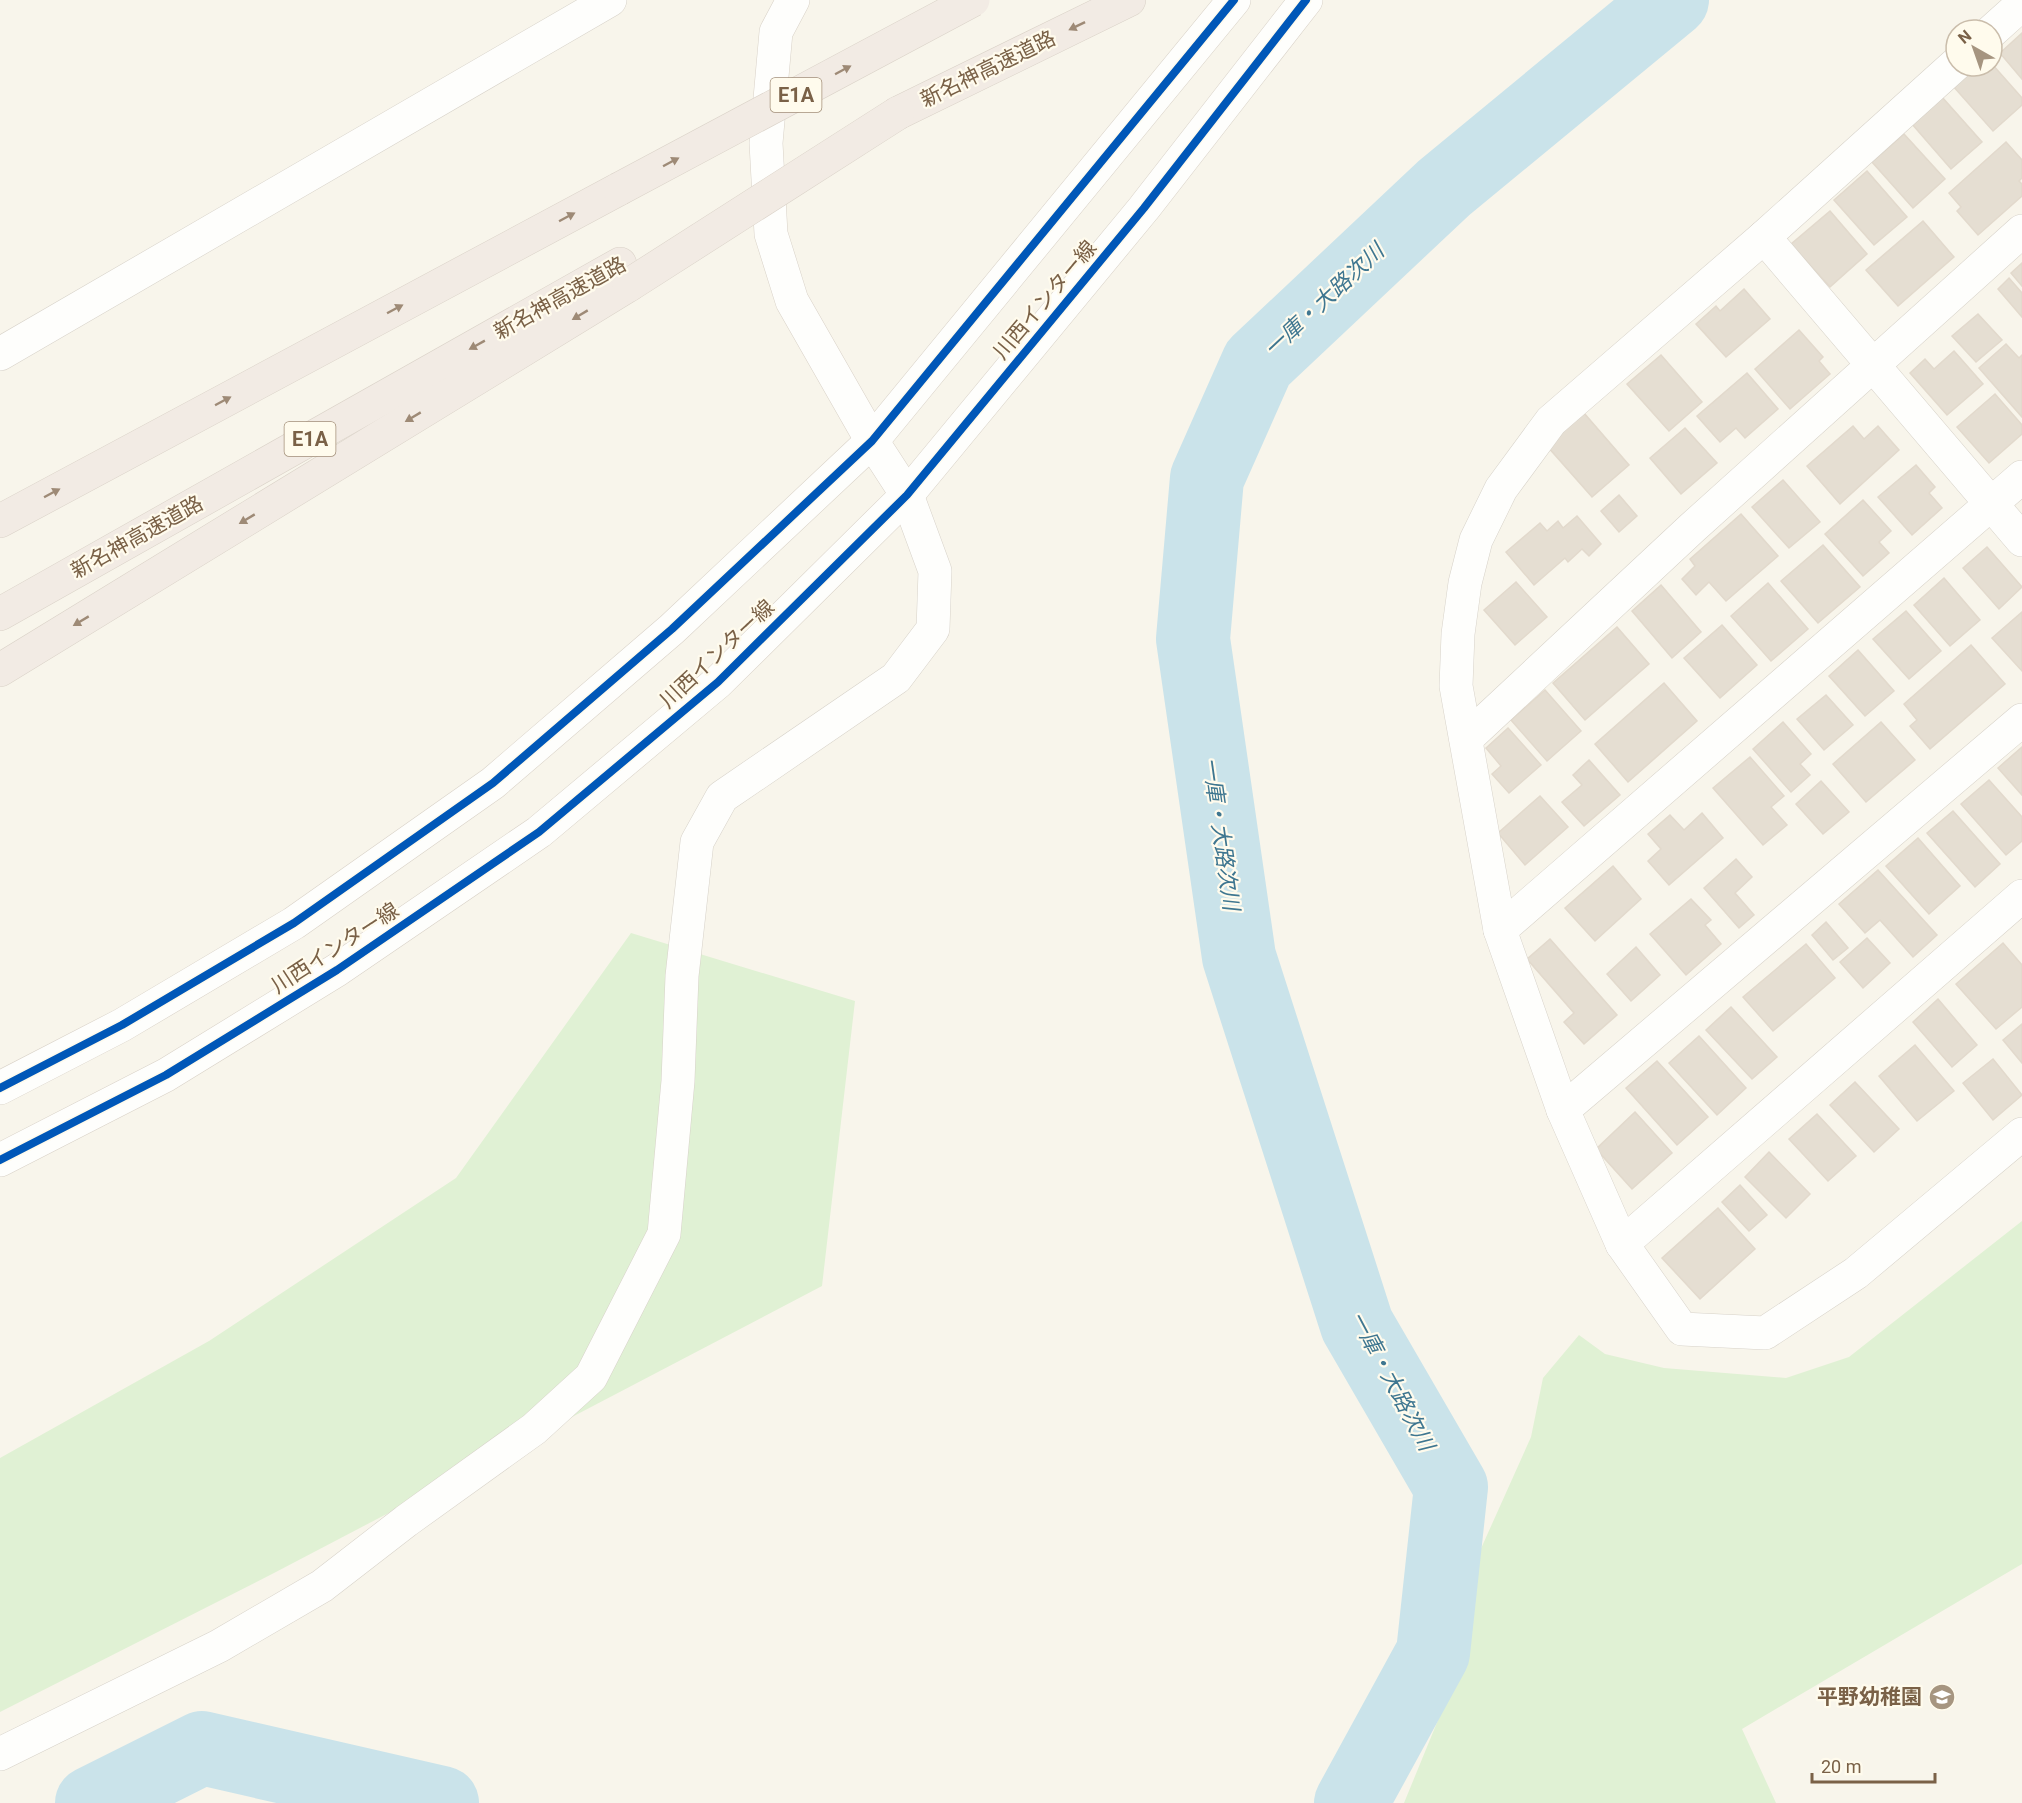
<svg xmlns="http://www.w3.org/2000/svg" width="2022" height="1803" font-family="Roboto,'Noto Sans JP',sans-serif">
<style>
.green{fill:#e0f1d4}
.lines{fill:none;stroke-linecap:round;stroke-linejoin:round}
.river{stroke:#cae3ea;stroke-width:74}
.building{fill:#e5ded2;stroke:#e2d9cc;stroke-width:1.5}
.street-casing{stroke:#d7d2c9;stroke-width:34}
.secondary-casing{stroke:#d8d1c7;stroke-width:34}
.highway-casing{stroke:#dad2c8;stroke-width:34}
.street{stroke:#fefefc;stroke-width:33}
.secondary{stroke:#fefefc;stroke-width:33}
.highway{stroke:#f2ebe4;stroke-width:33}
.highway-bridge-casing{stroke:#dad2c8;stroke-width:34;stroke-linecap:butt}
.highway-bridge{stroke:#f2ebe4;stroke-width:33}
.cycleway-casing{stroke:#fffbed;stroke-width:11}
.cycleway{stroke:#0057b8;stroke-width:8}
.oneway{fill:#9e8a76}
.labels{text-anchor:middle;dominant-baseline:central;stroke-width:4.5;stroke-linejoin:round;paint-order:stroke}
.shield{fill:#fffbed;stroke:#a28f79;stroke-width:1.5}
.shield-label{font-size:20px;font-weight:bold;fill:#7a6147}
.street-label{font-size:21px;fill:#7a6147;stroke:#fffbed}
.poi-label{font-size:21px;font-weight:bold;fill:#7a6147;stroke:#fffbed;text-anchor:end}
.water-label{font-size:22px;font-style:italic;fill:#3e7690;stroke:#fffbed}
</style>
<rect width="100%" height="100%" fill="#f8f5eb"/>
<g class="green">
<path d="M631,933L855,1001L822,1286L274,1573L0,1712V1458L209,1341L456,1178Z"/>
<path d="M2022,1221V1564L1742,1729L1776,1803H1404L1468,1647L1479,1553L1531,1437L1543,1378L1579,1335L1605,1354L1664,1368L1786,1378L1849,1357Z"/>
</g>
<g class="lines">
<g class="river">
<path d="M92,1803L202,1748L442,1803"/>
<path d="M1351,1803L1433,1653L1451,1487L1357,1325L1239,957L1193,639L1207,478L1258,363L1444,188L1672,0"/>
</g>
</g>
<g class="building">
<path d="M2022,33V79L2000,53Z"/>
<path d="M1992,64L2022,98V105L1993,131L1953,86L1977,66H1992Z"/>
<path d="M1942,97L1982,142L1951,169L1912,124Z"/>
<path d="M1904,134L1945,179L1913,208L1872,162Z"/>
<path d="M2006,142L2022,160V178L2019,181L2022,184V196L1978,235L1957,211L1961,207L1949,193Z"/>
<path d="M1867,171L1907,217L1874,245L1834,200Z"/>
<path d="M1830,211L1867,254L1830,287L1791,244Z"/>
<path d="M1923,221L1954,257L1898,306L1866,270Z"/>
<path d="M2022,263V286L2011,273Z"/>
<path d="M2009,278L2022,293V317L1998,289Z"/>
<path d="M1744,289L1770,319L1726,357L1696,324L1716,306L1720,311Z"/>
<path d="M1978,314L2002,340L1976,362L1952,336Z"/>
<path d="M1799,330L1823,357L1819,361L1830,374L1790,409L1755,369Z"/>
<path d="M2006,344L2019,358L2022,355V417L1979,368Z"/>
<path d="M1954,351L1983,384L1947,415L1910,373L1925,359L1934,369Z"/>
<path d="M1661,355L1702,402L1669,431L1627,384Z"/>
<path d="M1747,373L1778,409L1745,438L1736,428L1720,442L1697,416Z"/>
<path d="M1995,394L2022,425V434L1989,463L1957,427Z"/>
<path d="M1584,413L1629,465L1592,497L1547,446Z"/>
<path d="M1853,426L1864,439L1878,426L1899,450L1840,504L1807,466Z"/>
<path d="M1685,428L1717,463L1681,494L1650,458Z"/>
<path d="M1916,465L1935,487L1929,493L1942,508L1912,535L1878,497Z"/>
<path d="M1783,480L1820,522L1789,548L1752,507Z"/>
<path d="M1619,495L1637,516L1619,532L1601,511Z"/>
<path d="M1863,500L1891,531L1879,542L1889,553L1863,576L1825,534Z"/>
<path d="M1741,514L1778,556L1726,601L1709,582L1696,595L1682,579L1695,566L1690,559Z"/>
<path d="M1577,516L1601,544L1589,556L1582,549L1568,562L1565,558L1534,585L1506,552L1540,523L1547,531L1558,521L1563,528Z"/>
<path d="M1823,545L1860,587L1818,623L1781,581Z"/>
<path d="M1987,547L2022,587L1999,609L1963,568Z"/>
<path d="M1944,578L1980,620L1950,646L1914,605Z"/>
<path d="M1516,582L1547,617L1515,645L1484,610Z"/>
<path d="M1768,583L1808,629L1771,661L1731,616Z"/>
<path d="M1661,585L1701,632L1672,658L1632,611Z"/>
<path d="M1906,611L1941,651L1909,679L1873,639Z"/>
<path d="M2022,612V671L1992,638Z"/>
<path d="M1722,625L1757,665L1720,698L1684,658Z"/>
<path d="M1617,627L1649,664L1585,720L1553,683Z"/>
<path d="M1971,645L2005,684L1930,749L1910,726L1917,720L1904,704Z"/>
<path d="M1858,650L1894,691L1865,716L1829,676Z"/>
<path d="M1664,683L1697,721L1628,782L1595,744Z"/>
<path d="M1545,690L1581,731L1547,761L1511,720Z"/>
<path d="M1826,695L1853,725L1824,750L1797,719Z"/>
<path d="M1783,722L1811,754L1800,764L1810,775L1791,792L1753,749Z"/>
<path d="M1881,722L1915,760L1866,802L1833,764Z"/>
<path d="M1508,728L1541,765L1509,793L1492,774L1501,766L1486,748Z"/>
<path d="M2022,747V795L1998,768Z"/>
<path d="M1750,757L1784,796L1771,807L1787,825L1763,845L1713,788Z"/>
<path d="M1589,760L1620,795L1584,826L1562,802L1582,785L1573,775Z"/>
<path d="M1989,780L2022,817V841L2006,855L1961,804Z"/>
<path d="M1821,781L1849,812L1823,834L1796,804Z"/>
<path d="M1540,796L1568,827L1525,865L1498,833Z"/>
<path d="M1953,811L2000,864L1975,887L1927,833Z"/>
<path d="M1702,813L1723,838L1669,885L1648,861L1661,849L1648,834L1670,815L1684,830Z"/>
<path d="M1918,838L1960,886L1929,914L1886,866Z"/>
<path d="M1736,859L1752,877L1735,893L1754,915L1739,928L1704,888Z"/>
<path d="M1613,866L1641,899L1595,941L1565,908Z"/>
<path d="M1878,870L1937,935L1913,957L1880,920L1865,933L1839,904Z"/>
<path d="M1691,899L1711,920L1705,925L1721,944L1686,975L1650,934Z"/>
<path d="M1826,922L1848,948L1833,960L1812,935Z"/>
<path d="M1867,938L1890,963L1863,988L1840,962Z"/>
<path d="M1550,939L1617,1015L1584,1044L1564,1022L1574,1013L1527,959Z"/>
<path d="M2003,943L2022,965V1007L1996,1029L1956,984Z"/>
<path d="M1806,944L1835,978L1773,1031L1743,997Z"/>
<path d="M1636,947L1660,975L1631,1001L1607,974Z"/>
<path d="M1938,999L1977,1045L1952,1067L1913,1022Z"/>
<path d="M1731,1007L1777,1057L1752,1079L1706,1030Z"/>
<path d="M2022,1024V1063L2003,1040Z"/>
<path d="M1699,1036L1746,1088L1717,1115L1669,1063Z"/>
<path d="M1915,1045L1954,1091L1917,1121L1879,1076Z"/>
<path d="M1993,1059L2022,1095L1993,1120L1963,1083Z"/>
<path d="M1657,1061L1708,1117L1677,1145L1626,1088Z"/>
<path d="M1855,1082L1899,1129L1874,1152L1830,1105Z"/>
<path d="M1635,1112L1672,1153L1632,1189L1596,1149Z"/>
<path d="M1817,1114L1856,1156L1828,1181L1789,1139Z"/>
<path d="M1769,1152L1810,1194L1786,1218L1745,1177Z"/>
<path d="M1740,1185L1767,1215L1749,1231L1722,1202Z"/>
<path d="M1718,1208L1755,1249L1700,1299L1662,1258Z"/>
</g>
<g class="lines">
<defs>
<g id="street">
<path d="M1992,31L2022,4"/>
<path d="M1956,64L1764,237L1551,421L1501,489L1476,540L1465,583L1458,634L1456,686L1500,930L2022,477"/>
<path d="M1764,237L2022,540"/>
<path d="M0,354L610,0"/>
<path d="M1466,739L1692,528L2022,231"/>
<path d="M1500,930L1563,1110L1622,1244L2022,896"/>
<path d="M1563,1110L2022,720"/>
<path d="M1622,1244L1682,1329L1765,1333L1856,1273L2022,1134"/>
<path d="M0,1754L219,1646L322,1586L406,1521L534,1429L591,1377L664,1234L678,1081L682,976L697,842L722,797L896,678L933,629L935,571L907,495"/>
</g>
<g id="secondary">
<path d="M793,0L776,32L766,143L771,234L792,301L872,441L907,495"/>
<path d="M0,1088L122,1025L294,923L493,783L672,629L872,441L1234,0"/>
<path d="M0,1160L166,1075L337,970L539,832L718,682L907,495L1144,208L1306,0"/>
</g>
<g id="highway">
<path d="M898,113L1129,0"/>
<path d="M0,521L619,189"/>
<path d="M0,614L620,264"/>
<path d="M0,670L629,285"/>
</g>
</defs>
<use href="#street" class="street-casing"/>
<use href="#secondary" class="secondary-casing"/>
<use href="#highway" class="highway-casing"/>
<use href="#street" class="street"/>
<use href="#secondary" class="secondary"/>
<use href="#highway" class="highway"/>
<defs>
<g id="highway-bridge">
<path d="M619,189L973,0"/>
<path d="M629,285L898,113"/>
</g>
</defs>
<use href="#highway-bridge" class="highway-bridge-casing"/>
<use href="#highway-bridge" class="highway-bridge"/>
<defs>
<g id="cycleway">
<path d="M0,1088L122,1025L294,923L493,783L672,629L872,441L1234,0"/>
<path d="M0,1160L166,1075L337,970L539,832L718,682L907,495L1144,208L1306,0"/>
</g>
</defs>
<use href="#cycleway" class="cycleway-casing"/>
<use href="#cycleway" class="cycleway"/>
</g>
<defs><path id="oneway-solid" d="M-6-.8H1V-3.2L6.5 0L1 3.2V.8H-6Z" transform="scale(1.5)"/></defs>
<g class="oneway">
<use href="#oneway-solid" transform="translate(1077 26) rotate(154)"/>
<use href="#oneway-solid" transform="translate(843 70) rotate(-28)"/>
<use href="#oneway-solid" transform="translate(671 162) rotate(-28)"/>
<use href="#oneway-solid" transform="translate(567 217) rotate(-28)"/>
<use href="#oneway-solid" transform="translate(395 309) rotate(-28)"/>
<use href="#oneway-solid" transform="translate(580 315) rotate(149)"/>
<use href="#oneway-solid" transform="translate(477 345) rotate(151)"/>
<use href="#oneway-solid" transform="translate(223 401) rotate(-28)"/>
<use href="#oneway-solid" transform="translate(413 417) rotate(149)"/>
<use href="#oneway-solid" transform="translate(52 493) rotate(-28)"/>
<use href="#oneway-solid" transform="translate(247 519) rotate(149)"/>
<use href="#oneway-solid" transform="translate(81 621) rotate(149)"/>
</g>
<defs>
<symbol id="school-disc" viewBox="-11 -11 22 22"><circle r="9.5" fill="#a69580" stroke="#fffbed"/><path d="M0-5L7-2L0 1L-7-2ZM-4 1L0 2.5L4 1V4Q0 6-4 4Z" fill="#fff"/></symbol>
</defs>
<g fill-rule="evenodd">
<use href="#school-disc" x="1927" y="1682" width="30" height="30"/>
</g>
<g class="labels">
<g class="shield">
<rect x="770.5" y="78" width="51" height="34" rx="4.5"/>
<rect x="284.5" y="422" width="51" height="34" rx="4.5"/>
</g>
<g class="shield-label">
<text x="796" y="95">E1A</text>
<text x="310" y="439">E1A</text>
</g>
<g class="street-label">
<text transform="translate(988 69) rotate(-26)">新名神高速道路</text>
<text transform="translate(560 298) rotate(-29)">新名神高速道路</text>
<text transform="translate(1045 300) rotate(-50)">川西インター線</text>
<text transform="translate(137 537) rotate(-29)">新名神高速道路</text>
<text transform="translate(717 654) rotate(-43)">川西インター線</text>
<text transform="translate(335 948) rotate(-33)">川西インター線</text>
</g>
<g class="poi-label">
<text x="1922" y="1697">平野幼稚園</text>
</g>
<g class="water-label">
<text transform="translate(1324 300) rotate(-43)">一庫・大路次川</text>
<text transform="translate(1221 834) rotate(82)">一庫・大路次川</text>
<text transform="translate(1392 1381) rotate(62)">一庫・大路次川</text>
</g>
</g>
<g transform="translate(1974 48) rotate(320)"><circle r="28" fill="#fffbed" stroke="#cabdab" stroke-width="1.5"/>
<path d="M0-4.5L10 22L0 15L-10 22Z" fill="#a69580"/>
<text y="-9" font-size="16" font-weight="bold" text-anchor="middle" fill="#7a6147">N</text>
</g>
<path d="M1812 1773v9h123v-9" fill="none" stroke="#7a6147" stroke-width="3"/>
<text x="1821" y="1773" font-size="18" fill="#7a6147" stroke="#fffbed" stroke-width="4.5" paint-order="stroke">20 m</text>
</svg>
